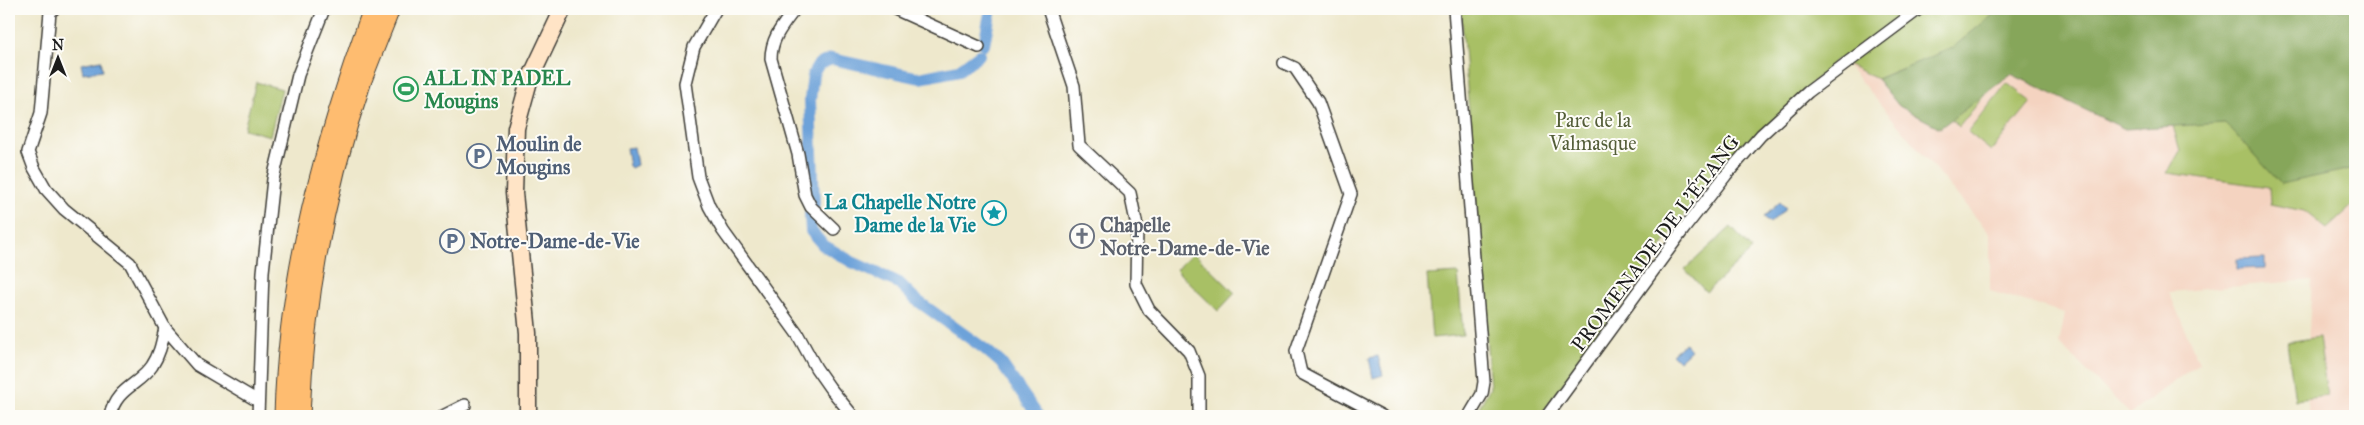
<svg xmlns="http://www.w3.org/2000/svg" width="2364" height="425" font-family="'IM FELL Great Primer',serif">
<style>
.built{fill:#f4d3c0}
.green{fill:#a8c065;stroke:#626e40}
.forest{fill:#86a65a;stroke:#51613b}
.water{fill:#6da2d9;stroke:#445f7a}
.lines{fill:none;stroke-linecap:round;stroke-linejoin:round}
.canal{stroke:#6da2d9;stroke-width:12}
.minor-casing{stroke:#3c3b36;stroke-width:14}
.secondary-casing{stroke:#3c3b36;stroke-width:19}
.trunk-casing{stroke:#3c3b36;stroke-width:21}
.minor{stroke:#fff;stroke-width:11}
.secondary{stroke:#ffe4c6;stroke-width:16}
.trunk{stroke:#febc70;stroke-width:19}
.labels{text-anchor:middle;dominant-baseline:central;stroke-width:4;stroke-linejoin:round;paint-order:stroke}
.leisure-label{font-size:20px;font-weight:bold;fill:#27864d;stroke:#fdfcf7;text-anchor:start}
.park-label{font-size:20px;fill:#545e39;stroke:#fdfcf7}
.service-label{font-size:20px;font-weight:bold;fill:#4e5e75;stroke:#fdfcf7;text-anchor:start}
.culture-label{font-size:20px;font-weight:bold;fill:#0d838f;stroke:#fdfcf7;text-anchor:end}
.worship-label{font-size:20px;font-weight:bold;fill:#5b616d;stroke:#fdfcf7;text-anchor:start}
.street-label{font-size:20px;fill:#1c1c1c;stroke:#fdfcf7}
</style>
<rect width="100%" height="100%" fill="#fdfcf7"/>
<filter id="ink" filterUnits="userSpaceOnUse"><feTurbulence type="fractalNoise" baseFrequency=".02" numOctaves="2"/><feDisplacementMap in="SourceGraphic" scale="10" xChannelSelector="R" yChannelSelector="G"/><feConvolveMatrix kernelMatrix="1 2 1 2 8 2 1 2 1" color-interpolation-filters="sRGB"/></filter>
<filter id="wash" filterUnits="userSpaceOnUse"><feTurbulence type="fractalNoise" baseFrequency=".0096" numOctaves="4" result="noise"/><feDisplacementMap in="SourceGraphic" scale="20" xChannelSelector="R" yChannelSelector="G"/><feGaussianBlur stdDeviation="1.12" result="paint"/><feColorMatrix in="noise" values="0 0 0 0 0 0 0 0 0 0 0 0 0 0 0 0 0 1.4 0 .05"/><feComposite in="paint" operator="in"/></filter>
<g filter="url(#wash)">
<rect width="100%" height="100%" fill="#eee8cc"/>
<path class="built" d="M2355,9V416H2309L2306,376L2312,280L2169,292L2199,363L2130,414L2059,343L2065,313L1990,291V234L1847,65Z"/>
<g class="green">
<path d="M1461,9H2019L2007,67L1959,127L1903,68L1877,79L1837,59L1702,190L1540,416H1474L1490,388Z"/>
<path d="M2355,9V203L2327,229L2304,211L2270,204L2269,187L2167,173L2180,151L2165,97Z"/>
<path d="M256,82L282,89L270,136L244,129Z"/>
<path d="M2007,83L2031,102L1991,151L1968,132Z"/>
<path d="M1731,227L1752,250L1706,292L1685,269Z"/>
<path d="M1193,252L1235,293L1218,311L1176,270Z"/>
<path d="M1458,273L1463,335L1432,338L1427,275Z"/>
<path d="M2319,337L2327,396L2295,400L2287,342Z"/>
</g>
<path class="forest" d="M2000,9H2355V168L2281,184L2225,123L2125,129L2011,74L1940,128L1899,106L1877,79L1952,48Z"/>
<g class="water">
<path d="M101,60L103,70L83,73L81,64Z"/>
<path d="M634,147L637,165L631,168L629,166L626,148Z"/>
<path d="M1780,202L1786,208L1770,223L1764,217Z"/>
<path d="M2265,258V268L2237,269V259Z"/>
<path d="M1685,343L1691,350L1679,361L1672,354Z"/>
<path d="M1378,356L1383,375L1373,378L1369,358Z"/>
</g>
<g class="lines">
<g class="canal">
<path d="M984,44L991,9"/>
<path d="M979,55L959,70L920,78L832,59L819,64L813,74L810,100L814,204L810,214L811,231L823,245L852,262L899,283L915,299L986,350L1001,363L1038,416"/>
</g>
</g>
</g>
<g filter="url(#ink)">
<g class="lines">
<defs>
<g id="minor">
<path d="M54,9L50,12L41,113L28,152L34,168L46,189L64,209L130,263L165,328L197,365L258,401"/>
<path d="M716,9L694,47L685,83L698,177L709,206L723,231L798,335L816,368L830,388L853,416"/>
<path d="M795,9C783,25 771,38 771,59L798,154L805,195L811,207L834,229"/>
<path d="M895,9L979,47"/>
<path d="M1048,9L1074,86L1079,145L1130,193L1137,226L1136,284L1149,310L1189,351L1199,376V416"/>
<path d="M1454,9L1484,382L1482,394L1469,416"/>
<path d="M1284,63L1295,68L1318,102L1351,194L1296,351L1301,373L1382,416"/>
<path d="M110,416C116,388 138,386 152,366C160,354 162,342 165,328"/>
<path d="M258,416L263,272L273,179L298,75L324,9"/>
<path d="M443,416L465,405"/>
<path d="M1547,416L1683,230L1726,175L1761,135L1808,92L1919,9"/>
</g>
<path id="secondary" d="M528,416V333L514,193L516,128L529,81L563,9"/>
<g id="trunk">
<path d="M284,416C288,273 324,143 373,9"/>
<path d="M300,416C304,301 325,189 362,80C371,56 381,32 390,9"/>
</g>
</defs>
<use href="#minor" class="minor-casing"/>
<use href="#secondary" class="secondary-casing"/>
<use href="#trunk" class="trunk-casing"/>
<use href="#minor" class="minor"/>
<use href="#secondary" class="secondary"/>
<use href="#trunk" class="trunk"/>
</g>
</g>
<defs>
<symbol id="stadium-ring" viewBox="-11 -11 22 22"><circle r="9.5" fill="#fdfcf7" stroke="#2e9e5b" stroke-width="1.5"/><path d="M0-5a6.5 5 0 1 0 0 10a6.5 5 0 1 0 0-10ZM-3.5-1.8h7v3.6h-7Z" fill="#2e9e5b"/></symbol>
<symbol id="parking-ring" viewBox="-11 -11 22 22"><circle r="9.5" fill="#fdfcf7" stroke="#5c6f8a" stroke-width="1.5"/><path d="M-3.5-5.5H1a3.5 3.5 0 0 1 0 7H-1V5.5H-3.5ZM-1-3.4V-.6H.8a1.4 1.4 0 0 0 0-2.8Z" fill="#5c6f8a"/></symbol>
<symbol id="sight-ring" viewBox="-11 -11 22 22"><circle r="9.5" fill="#fdfcf7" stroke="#0f9aa8" stroke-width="1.5"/><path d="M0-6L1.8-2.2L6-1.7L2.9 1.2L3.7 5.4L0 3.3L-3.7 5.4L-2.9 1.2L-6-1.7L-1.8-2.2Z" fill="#0f9aa8"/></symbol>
<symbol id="church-ring" viewBox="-11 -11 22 22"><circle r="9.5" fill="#fdfcf7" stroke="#6b7280" stroke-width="1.5"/><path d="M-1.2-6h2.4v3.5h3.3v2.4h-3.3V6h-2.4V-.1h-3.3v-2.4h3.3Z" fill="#6b7280"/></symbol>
</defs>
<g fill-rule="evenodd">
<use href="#stadium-ring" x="392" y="75" width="28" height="28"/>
<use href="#parking-ring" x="465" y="142" width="28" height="28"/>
<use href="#sight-ring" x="980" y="199" width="28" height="28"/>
<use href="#church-ring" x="1068" y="222" width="28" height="28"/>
<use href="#parking-ring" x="438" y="227" width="28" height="28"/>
</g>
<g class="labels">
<g class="leisure-label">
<text x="424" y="78">ALL IN PADEL<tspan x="424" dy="23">Mougins</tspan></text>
</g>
<g class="park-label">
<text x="1593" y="120">Parc de la<tspan x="1593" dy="23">Valmasque</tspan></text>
</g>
<g class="service-label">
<text x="496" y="144">Moulin de<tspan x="496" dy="23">Mougins</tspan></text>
<text x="470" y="241">Notre-Dame-de-Vie</text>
</g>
<g class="culture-label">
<text x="976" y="202">La Chapelle Notre<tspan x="976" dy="23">Dame de la Vie</tspan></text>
</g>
<g class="worship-label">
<text x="1100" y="225">Chapelle<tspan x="1100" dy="23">Notre-Dame-de-Vie</tspan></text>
</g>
<g class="street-label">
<text transform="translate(1655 243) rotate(-53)">PROMENADE DE L'ÉTANG</text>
</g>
</g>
<rect width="2364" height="425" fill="none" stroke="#fdfcf7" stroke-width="30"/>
<g transform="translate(58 58)" stroke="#fdfcf7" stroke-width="4" paint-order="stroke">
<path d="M0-4L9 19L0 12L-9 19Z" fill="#1c1c1c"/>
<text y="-8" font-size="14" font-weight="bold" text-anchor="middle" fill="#1c1c1c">N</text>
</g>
</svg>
